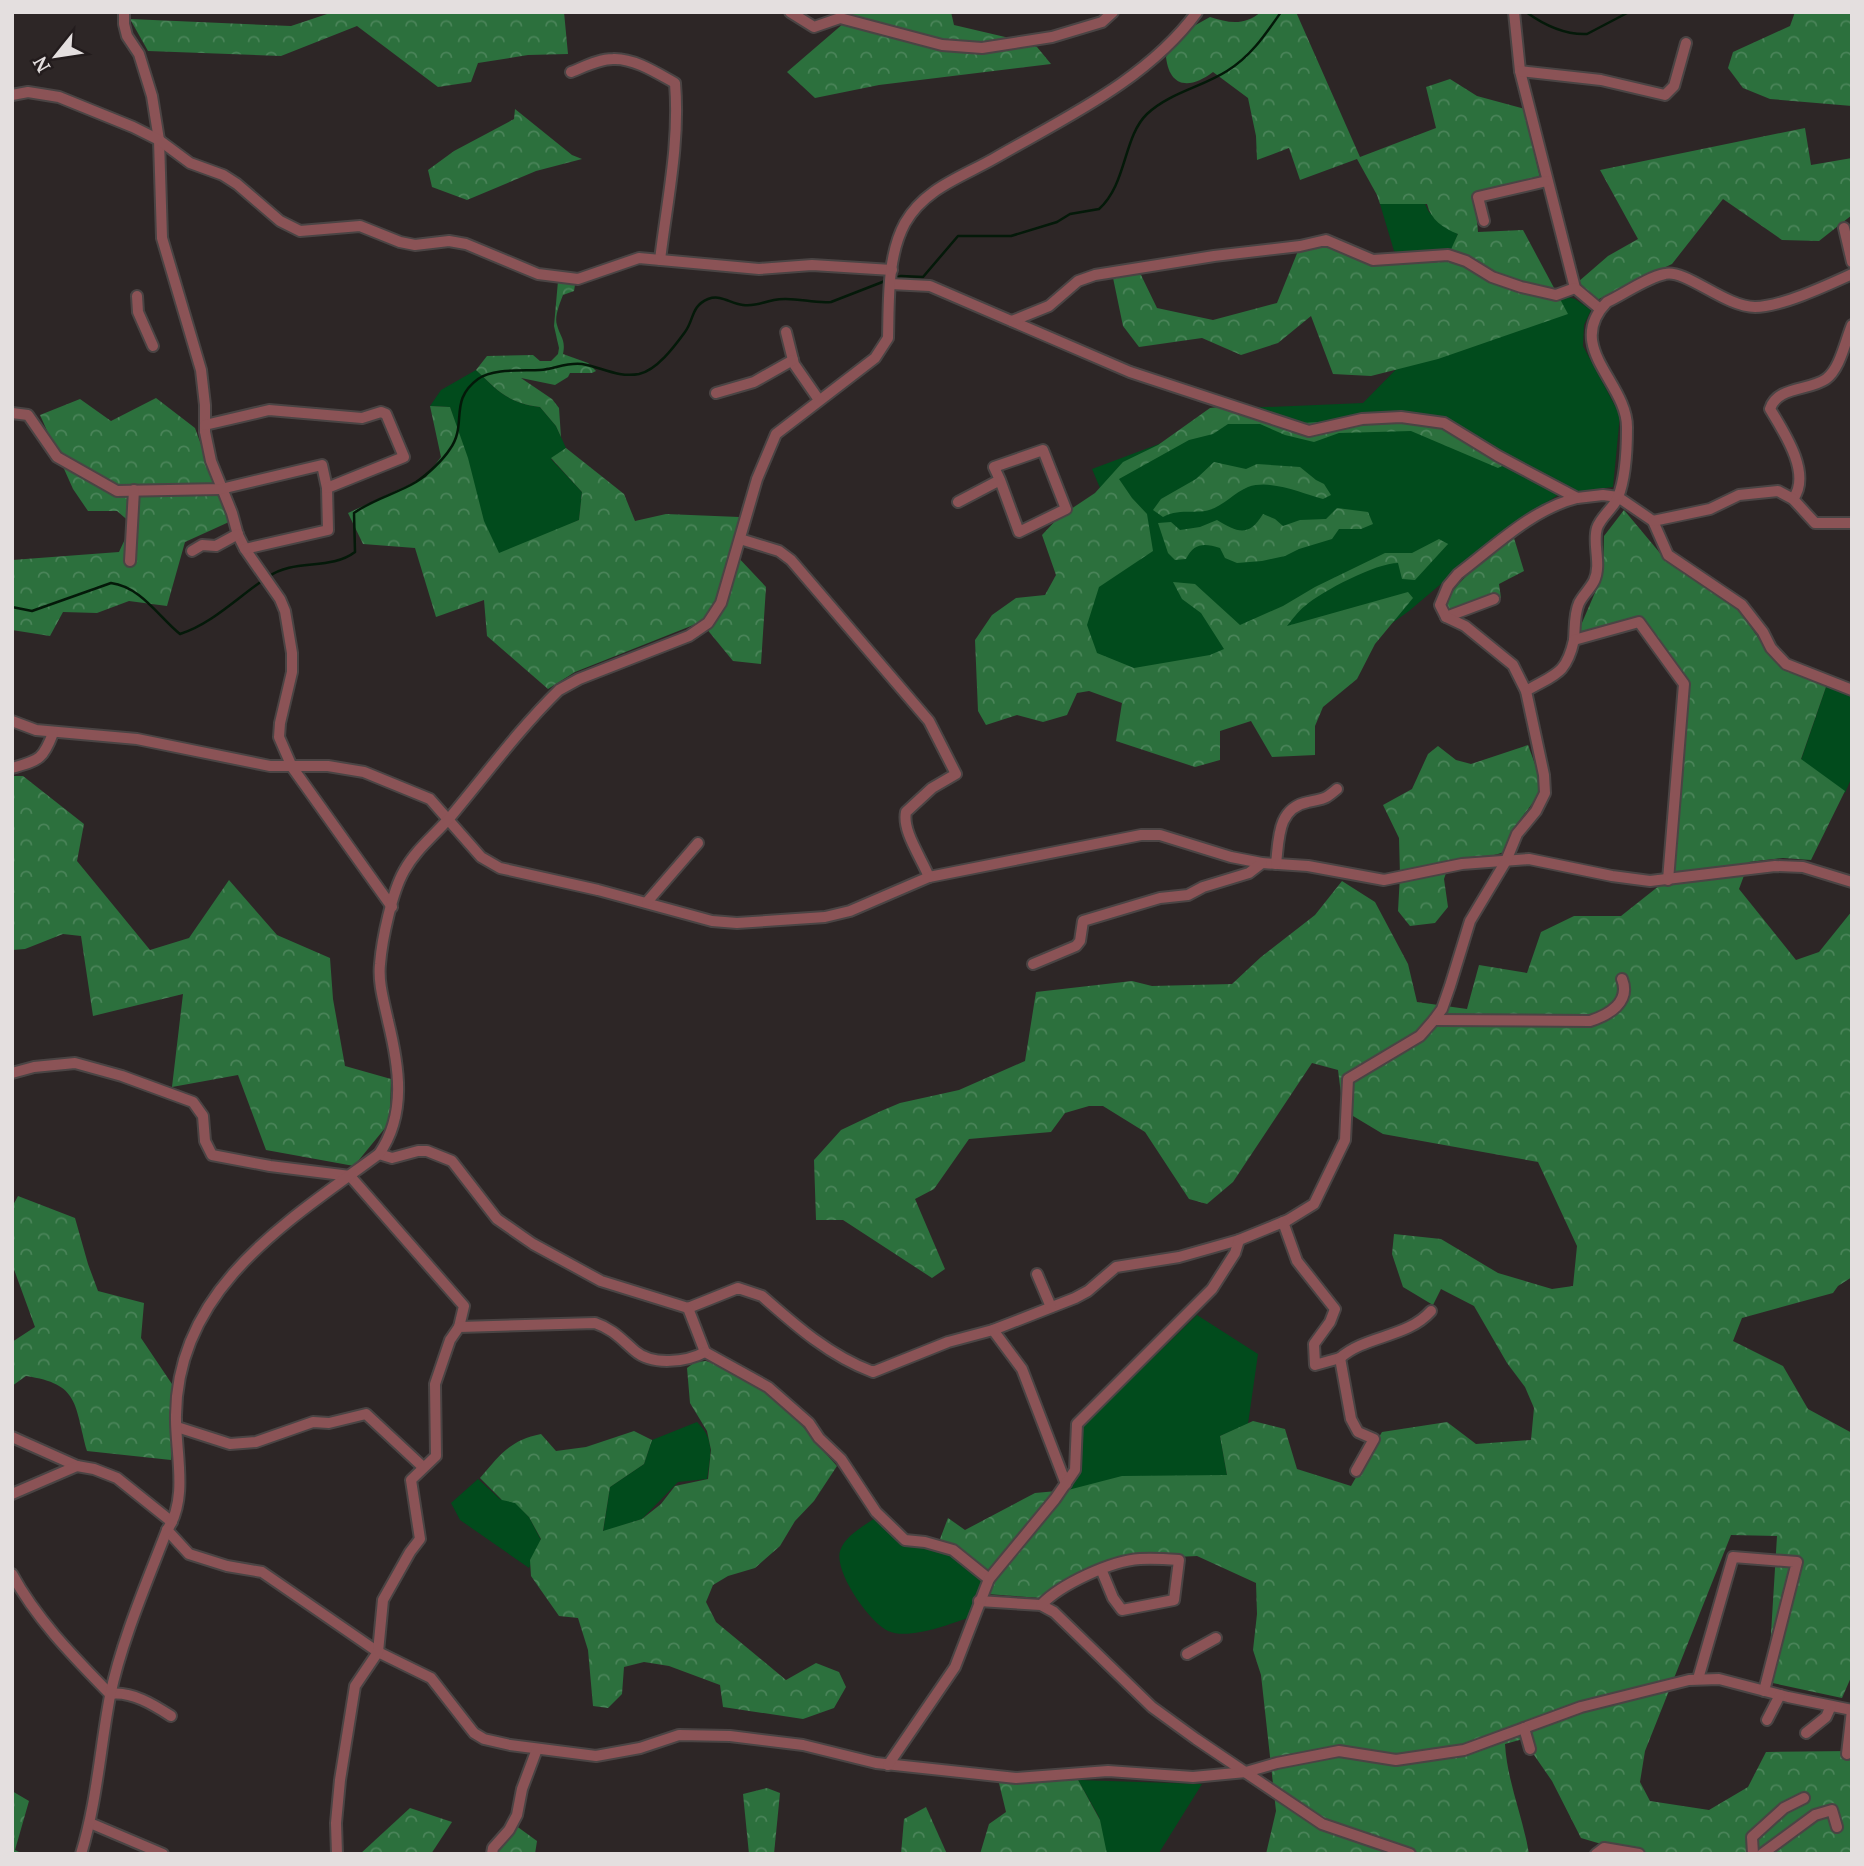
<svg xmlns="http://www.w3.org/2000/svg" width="1864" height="1866" font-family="'PT Serif',serif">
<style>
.green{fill:#014b1c}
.forest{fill:url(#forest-crowns)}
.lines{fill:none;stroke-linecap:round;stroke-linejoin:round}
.stream{stroke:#041909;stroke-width:2.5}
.minor-casing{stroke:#4a4444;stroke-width:14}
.minor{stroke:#8b5356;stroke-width:10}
</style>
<defs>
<pattern id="forest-crowns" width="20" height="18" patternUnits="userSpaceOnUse" patternTransform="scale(1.75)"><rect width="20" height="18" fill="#2c703d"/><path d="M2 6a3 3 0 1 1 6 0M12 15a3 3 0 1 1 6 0" fill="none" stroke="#4a8459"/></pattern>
</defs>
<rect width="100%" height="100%" fill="#2d2626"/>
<g class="green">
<path d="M1380,204H1425L1429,212L1458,234L1450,255H1405L1394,251Z"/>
<path d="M1528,287L1575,299L1591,310L1584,325L1583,346L1620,415L1613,487L1560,494L1513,523L1409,611L1282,702L1098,689L1065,605L1113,519L1092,469L1167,441L1243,408L1363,403L1412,353Z"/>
<path d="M476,370C498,391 508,403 540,407L556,426L566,448L551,459L582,492L579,520L495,560L450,407L430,406L441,390Z"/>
<path d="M1827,684L1852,695V777L1845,793L1801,760Z"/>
<path d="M1197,1315L1258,1354L1248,1424L1220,1436L1227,1475L1068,1490L1084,1425Z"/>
<path d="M697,1422C716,1440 710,1457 707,1479L678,1482L642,1519L603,1532L610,1487L644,1464L652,1440Z"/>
<path d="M478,1479L500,1499L515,1502L529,1517L541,1540L529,1568L460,1520L451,1503Z"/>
<path d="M875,1518L901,1543L949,1553L983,1580L968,1618C947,1625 909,1640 888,1631C869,1622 834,1572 840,1551C845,1536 862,1527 875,1518Z"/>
<path d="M1078,1780L1202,1784L1159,1853L1105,1854L1099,1817Z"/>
</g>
<g class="forest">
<path d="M333,12H564L568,54L528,55L478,63L471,82L438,87L357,26L281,56L148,51L130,19L291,26Z"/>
<path d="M838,12H951L954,25L1018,40L1037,47L1051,64L879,85L815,98L787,72L844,23Z"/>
<path d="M1261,12H1296L1360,157L1436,128L1426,87L1450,79L1477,96L1525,109L1540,178L1475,198L1478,232L1523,230L1568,314L1438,359L1371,376L1333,374L1311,316L1278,343L1241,355L1202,338L1139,347L1123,326L1112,273L1141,275L1157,308L1213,320L1277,303L1300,246L1326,240L1371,253L1448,256L1458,234C1443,228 1431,220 1427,204H1380L1377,195L1357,159L1300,180L1289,148L1257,160L1256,136L1248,98L1213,72C1192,88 1170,90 1166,57L1183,32L1210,17C1229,23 1244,26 1261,12Z"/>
<path d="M1795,12H1852V106L1770,99L1743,88L1728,68L1733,52L1790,26Z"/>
<path d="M515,109L572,155L582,159L536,171L467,200L432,187L428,170L454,151L514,119Z"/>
<path d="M1805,128L1811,165L1852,158V215L1819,241L1782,240L1723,199L1672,264L1597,300L1578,282L1608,256L1638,239L1600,170Z"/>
<path d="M558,281L572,282L575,285L574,291L563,295C560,303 554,317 557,325C560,337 566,339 563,354L588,363L596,371L592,373H570L568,377L555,385L521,378L552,399L559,408L561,437L556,426L540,407C508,403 498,391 476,370L487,356L533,355L540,361H551L558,354L559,348L554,326Z"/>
<path d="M156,398L195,428L229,522L185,542L167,606L129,601L97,613L63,612L50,636L12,630V560L119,552L132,524L117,511H88L73,489L40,415L80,399L111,421Z"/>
<path d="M430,406L450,407L468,458L484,521L499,553L579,520L582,492L551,458L566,448L624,494L635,521L666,514L739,517L735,554L766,587L761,664L733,661L701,622L575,672L548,689L487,636L484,600L436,617L415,548L363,544L348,513L426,477L441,457Z"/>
<path d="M1228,406L1302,423L1401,417L1444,428L1506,464L1498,468L1411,431L1339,433L1314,442L1285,435L1260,424H1228L1213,434L1189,440L1119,479L1132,498L1147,514L1153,551L1099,587L1087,625L1097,653L1134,668L1210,655L1224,649L1201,613L1182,599L1173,582L1195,584L1240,625L1283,606L1315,587L1385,553H1412L1439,539L1448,544L1415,580L1402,579L1398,563C1376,563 1322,591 1305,606C1298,611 1292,620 1287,626L1408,592L1413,598L1375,644L1357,679L1323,707L1315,726V755L1272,757L1251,721L1220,731V760L1195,767L1116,741L1122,703L1089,691L1077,693L1067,715L1043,722L1017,715L986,725L978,711L975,640L992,615L1016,598L1045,595L1056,575L1042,535L1059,517L1095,493L1123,462L1158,445L1210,408Z"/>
<path d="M1214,462L1246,469L1257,464L1300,467L1316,480L1324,484L1331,495L1323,499C1301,493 1271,479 1248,487C1233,493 1222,508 1205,511C1190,513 1177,509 1163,517L1153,510L1161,499L1196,479Z"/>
<path d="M1337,508L1368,512L1373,524L1361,529H1339L1332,539L1299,549L1285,556L1262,561L1237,563L1225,558L1220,548C1204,543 1194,543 1186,559L1175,560L1168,553L1158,523L1171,522L1180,530L1200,527L1217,520C1238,533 1249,537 1263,514L1275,519L1283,526L1300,520L1326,519Z"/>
<path d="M1624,510L1665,559L1739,610L1764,646L1827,684L1801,759L1845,791L1811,860L1783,858L1749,862L1739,889L1796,960L1819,952L1852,911V1277L1838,1286L1833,1293L1742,1318L1733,1341L1783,1366L1808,1409L1852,1433V1675L1842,1698L1768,1682L1777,1536L1731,1535L1645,1751L1640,1782L1650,1801L1709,1810L1748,1787L1766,1752L1852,1751V1854H1635L1581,1838L1552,1781L1523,1739L1505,1744C1507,1781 1523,1817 1529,1854H1266L1276,1811L1261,1675L1253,1650L1257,1614L1256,1583L1197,1556L1113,1560L1041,1598L987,1594L982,1567L940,1539L948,1518L965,1530L1035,1493L1068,1490L1122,1476L1227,1475L1220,1436L1253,1421L1285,1429L1297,1469L1351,1486L1382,1432L1447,1422L1476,1444L1531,1440L1534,1408L1525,1387L1507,1363L1474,1306L1441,1289L1433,1305L1403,1287L1392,1254L1394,1234L1441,1239L1498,1273L1552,1289L1573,1286L1577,1246L1538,1162L1383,1134L1343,1110L1338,1070L1312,1063L1233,1182L1207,1204L1189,1199L1145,1132L1103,1106H1089L1065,1113L1051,1132L969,1139L934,1189L915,1199L945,1269L932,1278L843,1220H816L814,1160L841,1130L881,1111L900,1103L959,1090L1025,1061L1036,992L1132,981L1152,986L1232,984L1261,957L1315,915L1342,881L1375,902L1408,964L1417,1002L1467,1009L1479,965L1527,973L1541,932L1574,916H1621L1674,874L1689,684L1641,618L1578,632L1603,574L1604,536Z"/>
<path d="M1514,538L1524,571L1499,584L1501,598L1457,614L1445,608C1450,582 1493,555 1514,538Z"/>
<path d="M1528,745L1539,775L1538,796L1513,829L1506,851C1492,858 1467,857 1450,861L1444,879L1448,907L1435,923L1410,926L1398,911L1400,875L1399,838L1383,805L1412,789L1428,754L1438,746L1456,760L1471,764Z"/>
<path d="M12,776H23L84,824L77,861L150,950L189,938L229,880L277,935L330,958L333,999L345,1066L391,1079L390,1122L354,1166L266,1150L238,1075L172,1087L183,994L93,1016L81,936L63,934L25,949L12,950Z"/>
<path d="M18,1196L75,1218L88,1264L98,1291L144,1303L141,1338L178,1393L171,1460L87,1451C74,1404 80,1384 26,1376L12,1386V1342L35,1327L12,1264V1207Z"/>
<path d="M706,1361C732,1368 767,1390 786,1408C804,1426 820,1448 837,1466L814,1501L795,1521L780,1546L755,1568L728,1576L713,1585L706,1602L716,1622L786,1680L816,1663L839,1672L846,1687L834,1708L803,1719L723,1707L720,1685L669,1666L644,1662L624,1667L622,1694L608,1708L593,1706L588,1650L578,1618L559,1616L531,1576L530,1560L541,1539L529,1517L515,1503L502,1500L480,1478C500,1455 510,1440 541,1434L556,1451L586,1447L634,1431L652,1440L644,1464L610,1487L603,1531L642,1519L661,1504L675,1486L708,1479L711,1450L707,1431L690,1403L687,1368L695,1362Z"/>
<path d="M1078,1780L1100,1820L1107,1854H980L989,1824L1006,1812L999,1783Z"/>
<path d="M767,1788L780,1793L774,1854H749L743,1794Z"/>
<path d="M12,1791L29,1801L15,1850L23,1854H12Z"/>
<path d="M926,1807L947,1854H901L904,1819Z"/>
<path d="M410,1808L452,1822L431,1854H360Z"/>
<path d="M515,1825L537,1841L535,1854H492Z"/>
</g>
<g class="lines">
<g class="stream">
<path d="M1526,12C1544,25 1565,35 1587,34L1629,12"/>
<path d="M895,278L901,276L923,277L958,236H1011L1057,222L1070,214L1099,209C1127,184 1123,137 1147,114C1169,93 1202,87 1227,71C1251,56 1265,35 1281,12"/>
<path d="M268,577C294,558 330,571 355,552L354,513C373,499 396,494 416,482C427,475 443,460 450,449C468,424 448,401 478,379C493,368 523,371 540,370C554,369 567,362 582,364C601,367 618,378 639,374C657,370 674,347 685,332C694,320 691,306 708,299C722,294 730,304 743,305C755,307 763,302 774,300C794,296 812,304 831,302L885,281"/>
<path d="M12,607L32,611L111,583C141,587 158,616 180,634C211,624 236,599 262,581"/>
</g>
<defs>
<g id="minor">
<path d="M124,12V24L127,36L139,54L152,96L159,140L162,238L201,370L205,405V432L211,461L232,513L238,535L245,549L280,599L285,611L292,653V672L280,723L279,737L292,767L392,907"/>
<path d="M790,12L814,27L840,18L942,45L982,48L1052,37L1102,22L1113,12"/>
<path d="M1514,12L1520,71L1575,288L1600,309"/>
<path d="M1520,71L1601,80L1665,95L1674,86L1686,43"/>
<path d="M571,72C584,67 599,59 613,59C634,58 657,73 675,83C680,143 667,201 660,260"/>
<path d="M12,95L28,92L59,97L133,127L159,140L190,163L223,175L237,184L280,221L300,231L360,226L400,242L415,245L449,241L466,244L538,274L578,279L639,258L759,269L812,265L892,270"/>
<path d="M1484,221L1478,197L1547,181"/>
<path d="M1844,228L1852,262"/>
<path d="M890,284L930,286L1130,372L1309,431L1362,419L1401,417L1444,423L1498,456L1577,498L1603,495L1618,497L1653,521L1668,555L1742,605L1763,632L1771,648L1786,664L1852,690"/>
<path d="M137,296L138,312L153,346"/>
<path d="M1012,321L1049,306L1078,281L1095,275L1214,256L1300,246L1326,240L1373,260L1448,255L1466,261L1492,277L1521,287L1556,295L1575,288"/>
<path d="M786,332L794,364L819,400"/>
<path d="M716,393L754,382L793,360"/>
<path d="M12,413L28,415L57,457L117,491L221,489L322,465L327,488L328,530L245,549"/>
<path d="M205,425L269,410L362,418L381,412L386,414L404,457L327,488"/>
<path d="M1793,499C1812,474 1784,432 1770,409C1777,386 1809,391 1826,379C1840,369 1845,342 1852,325"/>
<path d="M958,502L1000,480L1019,532L1066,509L1043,450L994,467L1000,480"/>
<path d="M1653,521L1710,509L1739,495L1778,491L1793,499L1815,523H1852"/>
<path d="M740,539L779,551L791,560L929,721L956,774L932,788L906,812C902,831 921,857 929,877"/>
<path d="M192,551L202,545L216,546L238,534"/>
<path d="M130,561L134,490"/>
<path d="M1446,617L1494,599"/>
<path d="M1574,640C1575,628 1574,614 1579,603C1583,595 1590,589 1594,581C1602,564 1592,544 1597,528C1601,516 1614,508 1618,497C1626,477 1627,449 1627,428C1628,383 1563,347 1607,302C1624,294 1648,277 1665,274C1686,269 1725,307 1755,307C1781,307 1828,285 1852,274"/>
<path d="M1526,691C1555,674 1566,675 1574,640L1639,622L1684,684L1668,880"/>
<path d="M12,721L36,730L137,739L270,766H328L364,772L430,799L481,857L500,868L598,890L712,921L737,923L825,917L850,911L929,877L1141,835H1160L1231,857L1262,863L1308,866L1384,880L1462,864L1529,859L1612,876L1650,881L1775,866L1803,867L1852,882"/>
<path d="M12,768C39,760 43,760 53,733"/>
<path d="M1276,864C1279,839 1277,808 1308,802C1324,798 1323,801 1337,789"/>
<path d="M647,902L698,843"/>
<path d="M1033,964L1076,946L1080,941L1083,921L1160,898L1188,895L1203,887L1249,873L1262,863"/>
<path d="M1434,1020L1590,1021C1609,1015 1631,1002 1622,979"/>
<path d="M12,1073L34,1067L75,1063L122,1076L193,1102L203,1116L205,1141L212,1155L270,1166L350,1176L464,1306L459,1327"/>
<path d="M379,1154L392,1158L418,1151H427L452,1161L497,1219L533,1244L601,1281L688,1308L738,1288L762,1296C796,1326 830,1356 873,1372L948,1342L993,1330L1075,1298L1088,1291L1116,1267L1179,1257L1239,1240L1288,1220L1314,1204L1345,1140L1348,1079L1420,1036L1434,1020L1442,1009L1450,986L1470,921L1506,861L1517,834L1536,811L1545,793L1544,775L1526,691L1513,665L1465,626L1446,617L1440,605L1448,586L1458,574C1494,547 1532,509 1577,498"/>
<path d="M1283,1222L1297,1261L1335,1309L1330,1322L1314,1344L1315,1365L1340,1358L1351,1419L1358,1432L1374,1439L1356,1471"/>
<path d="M1037,1274L1051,1307"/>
<path d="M688,1308L705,1352"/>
<path d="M993,1330L1022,1369L1066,1484"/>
<path d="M705,1352L768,1387L809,1423L819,1438L841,1459L876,1512L905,1540L925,1542L953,1550L989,1579"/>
<path d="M1340,1358C1366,1335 1407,1338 1431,1311"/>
<path d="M177,1427L230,1444L256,1442L313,1422L329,1423L366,1414L423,1467"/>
<path d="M12,1437L77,1466L94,1469L117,1478L172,1522"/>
<path d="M12,1494L77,1466"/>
<path d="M167,1530L189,1554L227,1566L262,1572L378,1652L431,1678L474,1733L484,1739L510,1745L596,1756L640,1748L679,1735L730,1736L803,1745L876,1763L1016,1778L1108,1771L1193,1777L1246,1772L1277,1763L1339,1751L1396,1760L1464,1750L1581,1707L1689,1680L1719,1679L1788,1697L1852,1710"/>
<path d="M12,1574C37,1620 74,1657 110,1694"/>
<path d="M979,1601L1041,1605L1054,1612L1152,1707L1196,1739L1322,1824L1410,1854"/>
<path d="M1041,1605C1061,1584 1111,1561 1140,1559C1153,1558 1166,1559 1179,1560L1174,1600L1122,1610L1113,1598L1101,1569"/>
<path d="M1187,1654L1216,1638"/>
<path d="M1698,1679L1733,1557L1797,1562L1764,1691"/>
<path d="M110,1694C132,1691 154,1705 171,1716"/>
<path d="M1767,1720L1780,1695"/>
<path d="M1524,1728L1530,1749"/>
<path d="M1806,1733L1826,1717L1831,1706"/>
<path d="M1847,1754L1852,1710"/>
<path d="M888,1765L955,1667L989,1579L1055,1499L1075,1470L1077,1424L1212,1289L1235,1253L1239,1240"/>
<path d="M90,1823L163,1854"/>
<path d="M81,1854C97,1802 100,1749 110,1696C121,1642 147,1582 167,1530C189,1499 175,1450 176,1415C177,1288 288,1221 379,1154C407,1114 399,1066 388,1021C384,1002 378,983 380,964C382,939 392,892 404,871C416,849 436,834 452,815C487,773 520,728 559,690L579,679L689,636L708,623L721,603L757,479L776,434L875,358L888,338C889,301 887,256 905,223C925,188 962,177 995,158C1066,117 1147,80 1197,12"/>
<path d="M337,1854L336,1823L340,1780L355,1686L378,1652L383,1600L410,1552L420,1539L411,1480L436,1456L435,1384L450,1340L459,1327L595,1323C613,1329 621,1339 635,1351C652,1366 687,1362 705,1352"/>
<path d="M492,1854L493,1848L509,1830L517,1815L522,1789L537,1749"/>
<path d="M1596,1854L1604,1848L1639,1854"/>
<path d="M1753,1854L1752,1837L1784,1808L1804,1798"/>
<path d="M1762,1854L1815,1815L1832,1810L1837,1827"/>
</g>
</defs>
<use href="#minor" class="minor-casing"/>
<use href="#minor" class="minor"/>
</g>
<rect width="1864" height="1866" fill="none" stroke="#e4dfdf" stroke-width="28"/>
<g transform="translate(56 56) rotate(240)" stroke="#231c1d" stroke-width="5" paint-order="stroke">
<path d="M0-5L12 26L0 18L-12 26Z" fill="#e4dfdf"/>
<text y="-10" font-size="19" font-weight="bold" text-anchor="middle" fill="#e4dfdf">N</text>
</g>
</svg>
